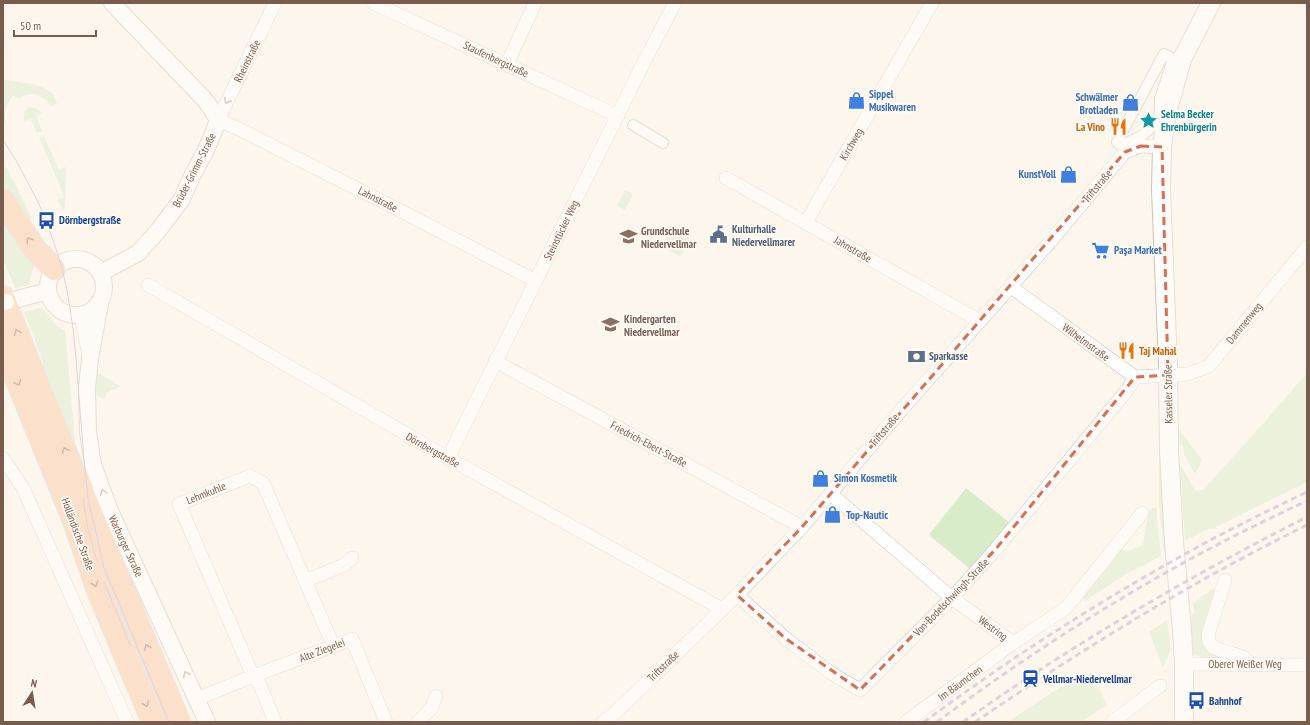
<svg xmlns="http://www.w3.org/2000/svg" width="1310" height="725" font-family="'PT Sans Narrow',sans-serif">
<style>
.green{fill:#d8ecc9}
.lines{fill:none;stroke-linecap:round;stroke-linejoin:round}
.pedestrian-casing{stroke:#d1beb0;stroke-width:12}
.minor-casing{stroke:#d1beb0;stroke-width:14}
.tertiary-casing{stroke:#d1beb0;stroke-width:18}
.secondary-casing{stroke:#d6c0b0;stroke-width:20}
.trunk-casing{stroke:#dad1cd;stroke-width:24}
.pedestrian{stroke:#fff;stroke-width:10}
.minor{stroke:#fff;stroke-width:13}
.tertiary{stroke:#fff;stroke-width:16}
.secondary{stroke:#fff;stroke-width:18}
.trunk{stroke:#f9c8a4;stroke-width:22}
.tram{stroke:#b9a8c9;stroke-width:1}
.rail{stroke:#b9a8c9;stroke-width:3;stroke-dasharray:6 4;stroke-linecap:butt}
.tertiary-bridge-casing{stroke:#d1beb0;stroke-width:18;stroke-linecap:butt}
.tertiary-bridge{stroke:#fff;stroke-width:16}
.oneway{stroke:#af9d94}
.oneway2{stroke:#9a7763}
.marked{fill:none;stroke:#dc6d51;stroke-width:3;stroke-dasharray:8 5;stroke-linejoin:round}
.labels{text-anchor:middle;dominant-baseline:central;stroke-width:3.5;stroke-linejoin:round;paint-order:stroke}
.street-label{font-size:11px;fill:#7a5c4d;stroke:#fffaf3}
.shop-label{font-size:11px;font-weight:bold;fill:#366cbe;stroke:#fffaf3;text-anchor:start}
.culture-label{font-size:11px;font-weight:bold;fill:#0d838f;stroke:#fffaf3;text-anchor:start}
.food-label{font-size:11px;font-weight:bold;fill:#c56008;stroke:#fffaf3;text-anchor:end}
.transit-label{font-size:11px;font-weight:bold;fill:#164399;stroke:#fffaf3;text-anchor:start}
.service-label{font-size:11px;font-weight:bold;fill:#4e5e75;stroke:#fffaf3;text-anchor:start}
.education-label{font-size:11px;font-weight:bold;fill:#785e54;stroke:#fffaf3;text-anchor:start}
</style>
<rect width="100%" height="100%" fill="#fdf6ec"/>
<g class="green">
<path d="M3,79C17,83 36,82 49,91C54,94 55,99 57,104L51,106C41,94 32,90 18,99L13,95C7,104 3,112 6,124L3,125Z"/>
<path d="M29,107L36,108L42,113L36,116L42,131L37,133L31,119L24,121V112Z"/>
<path d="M44,136L59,170L66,167L65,203L64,211L57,200L64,197L59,183L39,138Z"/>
<path d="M3,162L17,187L32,218L22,221L3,190Z"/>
<path d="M625,190L633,194L625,210L617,206Z"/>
<path d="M3,207L35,260L29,285L15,288L3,260Z"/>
<path d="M671,228L689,238L685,246L686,247L681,257L666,249V237Z"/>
<path d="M41,308C53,315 50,325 65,330L76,452L42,367L43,362L24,312Z"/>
<path d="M95,371L120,386L106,393L105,399C91,396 95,382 95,371Z"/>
<path d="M1307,373V482L1212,529L1210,528L1185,541L1180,464L1195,490H1203L1260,427Z"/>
<path d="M1159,383L1162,385L1168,551L1164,553L1159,503Z"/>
<path d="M1177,427L1202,460L1195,474L1184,454L1183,446L1178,443Z"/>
<path d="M966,488L1010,523L970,569L929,535Z"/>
<path d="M1156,507L1161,556L1123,576L1085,601L1081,594L1121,549L1126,552L1143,545L1149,510Z"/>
<path d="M1214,588L1215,601L1205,634L1242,660H1208L1191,653L1188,624L1194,612L1193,603Z"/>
<path d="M1167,620L1171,649L1163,667L1149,632Z"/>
<path d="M1091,673L1107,705L1081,722H1008L1054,691Z"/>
</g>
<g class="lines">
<defs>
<g id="pedestrian">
<path d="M1164,54L1173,59L1160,99V113L1154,125L1143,135L1121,146L1117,142Z"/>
<path d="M633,125L663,143"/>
</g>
<g id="minor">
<path d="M275,3L218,120L237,128L403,212L536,281"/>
<path d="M373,3L618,116"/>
<path d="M507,64L535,3"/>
<path d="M726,178L980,321"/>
<path d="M806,222L932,3"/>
<path d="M148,285L448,458L722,609"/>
<path d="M1011,287L1135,377L1188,374L1209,366L1307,247"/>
<path d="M81,316L89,355"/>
<path d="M495,361L802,527"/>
<path d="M3,458L23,488L127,722"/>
<path d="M448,458L643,64L675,3"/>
<path d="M831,494L952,598L1013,643L1066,608L1142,513"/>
<path d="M1225,580L1208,635L1209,642L1214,648L1243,657L1252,665"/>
<path d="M305,581L344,565L352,558"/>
<path d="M737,595L785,638L831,673L860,690L952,598L995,550L1128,389L1135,377"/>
<path d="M1184,664L1307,665"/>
<path d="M197,699L253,676L179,504L250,476L263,483L333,645"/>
<path d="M275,722L260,685L253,676L352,639L386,722"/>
<path d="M418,722L432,707L436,696"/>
<path d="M603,722L615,713L737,595L802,527L903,408L1050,242L1125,152L1141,146L1162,147"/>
<path d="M906,722L1013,643"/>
<path d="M1112,722L1160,686"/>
</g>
<g id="tertiary">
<circle cx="76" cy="287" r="28"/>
<path d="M101,273L138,253L158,231L182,199L193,174L206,150L214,131L218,120L212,110L205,100L112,3"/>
<path d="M6,302L48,291"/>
<path d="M100,303L90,359L87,388L88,432L93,465L110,511L207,722"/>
</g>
<path id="secondary" d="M1184,722V664L1182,631L1174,542L1169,451L1168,366L1161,189L1162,147L1167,113L1182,59L1211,3"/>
<g id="trunk">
<path d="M3,201L35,249L54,269"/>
<path d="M3,297L44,401L179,722"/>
<path d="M3,346L74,521L98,591L153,722"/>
</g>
</defs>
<use href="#pedestrian" class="pedestrian-casing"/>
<use href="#minor" class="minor-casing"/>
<use href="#tertiary" class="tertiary-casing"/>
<use href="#secondary" class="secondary-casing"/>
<use href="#trunk" class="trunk-casing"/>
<use href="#pedestrian" class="pedestrian"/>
<use href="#minor" class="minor"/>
<use href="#tertiary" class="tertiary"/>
<use href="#secondary" class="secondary"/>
<use href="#trunk" class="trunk"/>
<g class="tram">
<path d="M3,140L17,162L38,202L46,220L61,264L67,290L73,328L76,359L84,460L88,498L104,568L169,722"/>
<path d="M83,499L88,529L97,561"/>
<path d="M104,582L130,645"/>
</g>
<g class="rail">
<path d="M924,722C1005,662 1090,607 1178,558C1220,534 1263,513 1307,492"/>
<path d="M937,722C1031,652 1132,588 1236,535C1260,523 1283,512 1307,501"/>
<path d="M963,722C1072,645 1188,577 1307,517"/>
<path d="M975,722C1081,650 1191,582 1307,525"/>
</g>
<defs>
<path id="tertiary-bridge" d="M3,303L6,302"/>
</defs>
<use href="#tertiary-bridge" class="tertiary-bridge-casing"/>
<use href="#tertiary-bridge" class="tertiary-bridge"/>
</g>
<defs><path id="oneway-chevron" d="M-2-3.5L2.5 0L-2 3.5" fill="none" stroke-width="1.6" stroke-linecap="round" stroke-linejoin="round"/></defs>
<g class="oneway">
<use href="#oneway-chevron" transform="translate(227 101) rotate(116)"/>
<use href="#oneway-chevron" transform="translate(103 492) rotate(-110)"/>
<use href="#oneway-chevron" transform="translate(186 674) rotate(-115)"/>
</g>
<g class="oneway2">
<use href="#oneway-chevron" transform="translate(29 240) rotate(-125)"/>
<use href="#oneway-chevron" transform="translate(17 332) rotate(-112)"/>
<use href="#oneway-chevron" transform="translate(18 383) rotate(68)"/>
<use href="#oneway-chevron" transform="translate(65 450) rotate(-113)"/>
<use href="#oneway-chevron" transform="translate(95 584) rotate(71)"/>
<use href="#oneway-chevron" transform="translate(147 647) rotate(-113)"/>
<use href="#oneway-chevron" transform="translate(146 704) rotate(67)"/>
</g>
<path d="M0 0H1310V725H0ZM1141,146L1162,147L1168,375L1135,377L995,550L860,690L785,638L737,595L802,527L1125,152Z" fill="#fdf6ec" fill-opacity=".55" fill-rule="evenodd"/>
<path class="marked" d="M1141,146L1162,147L1168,375L1135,377L995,550L860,690L785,638L737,595L802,527L1125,152Z"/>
<defs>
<symbol id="shop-bare" viewBox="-9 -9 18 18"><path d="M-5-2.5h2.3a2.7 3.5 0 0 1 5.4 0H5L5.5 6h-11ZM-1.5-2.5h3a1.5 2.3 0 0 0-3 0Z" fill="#3f7fe0" stroke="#fffaf3" stroke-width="2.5" paint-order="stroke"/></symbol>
<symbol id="sight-bare" viewBox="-9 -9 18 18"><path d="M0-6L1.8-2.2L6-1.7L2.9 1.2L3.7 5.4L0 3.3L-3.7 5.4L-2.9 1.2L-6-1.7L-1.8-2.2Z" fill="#0f9aa8" stroke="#fffaf3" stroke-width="2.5" paint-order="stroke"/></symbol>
<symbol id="restaurant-bare" viewBox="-9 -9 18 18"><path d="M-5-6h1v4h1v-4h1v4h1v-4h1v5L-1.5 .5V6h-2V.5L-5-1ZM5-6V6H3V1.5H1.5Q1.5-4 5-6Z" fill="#e8710a" stroke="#fffaf3" stroke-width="2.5" paint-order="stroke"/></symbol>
<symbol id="bus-bare" viewBox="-9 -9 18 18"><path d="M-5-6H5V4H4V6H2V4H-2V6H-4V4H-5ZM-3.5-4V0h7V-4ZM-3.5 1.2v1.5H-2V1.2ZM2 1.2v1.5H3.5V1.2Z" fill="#1a4fb4" stroke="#fffaf3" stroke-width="2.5" paint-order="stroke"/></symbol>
<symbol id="civic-bare" viewBox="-9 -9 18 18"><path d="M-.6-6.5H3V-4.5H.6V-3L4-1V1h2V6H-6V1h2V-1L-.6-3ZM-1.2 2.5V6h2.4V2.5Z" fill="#5c6f8a" stroke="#fffaf3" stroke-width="2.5" paint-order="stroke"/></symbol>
<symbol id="school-bare" viewBox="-9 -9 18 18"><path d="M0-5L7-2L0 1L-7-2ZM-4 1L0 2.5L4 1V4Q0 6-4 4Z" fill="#8d6e63" stroke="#fffaf3" stroke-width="2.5" paint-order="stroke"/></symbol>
<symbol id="supermarket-bare" viewBox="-9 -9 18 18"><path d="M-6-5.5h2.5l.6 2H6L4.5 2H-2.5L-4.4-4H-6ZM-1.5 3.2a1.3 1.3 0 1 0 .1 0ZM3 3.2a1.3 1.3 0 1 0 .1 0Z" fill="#3f7fe0" stroke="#fffaf3" stroke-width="2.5" paint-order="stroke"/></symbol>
<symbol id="bank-bare" viewBox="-9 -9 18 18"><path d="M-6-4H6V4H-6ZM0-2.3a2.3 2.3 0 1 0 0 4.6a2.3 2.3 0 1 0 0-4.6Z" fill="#5c6f8a" stroke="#fffaf3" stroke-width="2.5" paint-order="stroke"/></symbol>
<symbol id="station-bare" viewBox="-9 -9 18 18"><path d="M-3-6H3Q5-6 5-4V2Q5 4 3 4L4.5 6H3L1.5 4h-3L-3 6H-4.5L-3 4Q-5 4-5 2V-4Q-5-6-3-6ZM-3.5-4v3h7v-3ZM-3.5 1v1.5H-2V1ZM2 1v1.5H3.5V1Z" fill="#1a4fb4" stroke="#fffaf3" stroke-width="2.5" paint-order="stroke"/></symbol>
</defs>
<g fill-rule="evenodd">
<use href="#shop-bare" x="844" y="88" width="25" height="25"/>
<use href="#shop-bare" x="1118" y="90" width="25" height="25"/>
<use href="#sight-bare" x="1136" y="108" width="25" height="25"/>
<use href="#restaurant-bare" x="1106" y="114" width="25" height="25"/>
<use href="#shop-bare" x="1056" y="162" width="25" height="25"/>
<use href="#bus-bare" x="34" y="208" width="25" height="25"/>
<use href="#civic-bare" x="706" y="222" width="25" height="25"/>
<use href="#school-bare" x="616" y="224" width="25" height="25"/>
<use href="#supermarket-bare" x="1088" y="238" width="25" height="25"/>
<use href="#school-bare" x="598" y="312" width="25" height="25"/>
<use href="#restaurant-bare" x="1114" y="338" width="25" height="25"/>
<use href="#bank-bare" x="904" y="344" width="25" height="25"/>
<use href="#shop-bare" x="808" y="466" width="25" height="25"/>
<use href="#shop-bare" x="820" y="502" width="25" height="25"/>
<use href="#station-bare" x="1018" y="666" width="25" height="25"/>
<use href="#bus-bare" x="1184" y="688" width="25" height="25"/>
</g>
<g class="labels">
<g class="street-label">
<text transform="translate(496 59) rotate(25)">Staufenbergstraße</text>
<text transform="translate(247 61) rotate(-64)">Rheinstraße</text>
<text transform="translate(851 144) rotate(-60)">Kirchweg</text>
<text transform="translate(194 170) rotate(-63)">Brüder-Grimm-Straße</text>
<text transform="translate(1097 186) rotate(-50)">Triftstraße</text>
<text transform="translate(378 199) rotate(27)">Lahnstraße</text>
<text transform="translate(561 230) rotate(-64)">Steinstücker Weg</text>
<text transform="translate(853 249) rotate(30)">Jahnstraße</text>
<text transform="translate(1244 323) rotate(-51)">Dammenweg</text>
<text transform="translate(1086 342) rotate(36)">Wilhelmstraße</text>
<text transform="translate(1168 394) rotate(-91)">Kasseler Straße</text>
<text transform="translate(884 430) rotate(-50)">Triftstraße</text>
<text transform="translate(649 444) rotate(28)">Friedrich-Ebert-Straße</text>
<text transform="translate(433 450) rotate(29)">Dörnbergstraße</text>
<text transform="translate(206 493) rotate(-22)">Lehmkuhle</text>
<text transform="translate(78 534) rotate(70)">Holländische Straße</text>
<text transform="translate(126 546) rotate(65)">Warburger Straße</text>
<text transform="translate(951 597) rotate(-46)">Von-Bodelschwingh-Straße</text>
<text transform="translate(993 628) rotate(36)">Westring</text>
<text transform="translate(322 650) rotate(-21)">Alte Ziegelei</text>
<text x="1245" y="664">Oberer Weißer Weg</text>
<text transform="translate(663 666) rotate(-44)">Triftstraße</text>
<text transform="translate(960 683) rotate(-36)">Im Bäumchen</text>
</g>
<g class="shop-label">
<text x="869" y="94">Sippel<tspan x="869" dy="13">Musikwaren</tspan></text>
<text x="1118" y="97" text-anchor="end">Schwälmer<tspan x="1118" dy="13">Brotladen</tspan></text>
<text x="1056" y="174" text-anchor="end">KunstVoll</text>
<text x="1114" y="250">Paşa Market</text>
<text x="834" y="478">Simon Kosmetik</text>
<text x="846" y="515">Top-Nautic</text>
</g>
<g class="culture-label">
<text x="1161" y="114">Selma Becker<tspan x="1161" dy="13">Ehrenbürgerin</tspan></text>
</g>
<g class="food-label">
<text x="1105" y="127">La Vino</text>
<text x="1139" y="351" text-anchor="start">Taj Mahal</text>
</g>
<g class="transit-label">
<text x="59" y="220">Dörnbergstraße</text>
<text x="1043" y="679">Vellmar-Niedervellmar</text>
<text x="1209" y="701">Bahnhof</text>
</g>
<g class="service-label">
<text x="732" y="229">Kulturhalle<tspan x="732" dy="13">Niedervellmarer</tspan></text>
<text x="929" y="356">Sparkasse</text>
</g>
<g class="education-label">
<text x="641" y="231">Grundschule<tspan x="641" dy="13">Niedervellmar</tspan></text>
<text x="624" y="319">Kindergarten<tspan x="624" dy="13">Niedervellmar</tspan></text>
</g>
</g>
<rect width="1310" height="725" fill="none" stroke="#7a5c4d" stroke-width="8"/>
<g transform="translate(32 693) rotate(12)" stroke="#fffaf3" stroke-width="3" paint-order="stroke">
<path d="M0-3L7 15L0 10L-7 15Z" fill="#7a5c4d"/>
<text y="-6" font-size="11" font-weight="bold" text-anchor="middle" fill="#7a5c4d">N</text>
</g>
<path d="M14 30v6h82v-6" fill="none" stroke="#7a5c4d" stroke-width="2"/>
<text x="20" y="30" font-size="12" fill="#7a5c4d" stroke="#fffaf3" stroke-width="3" paint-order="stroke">50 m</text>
</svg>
